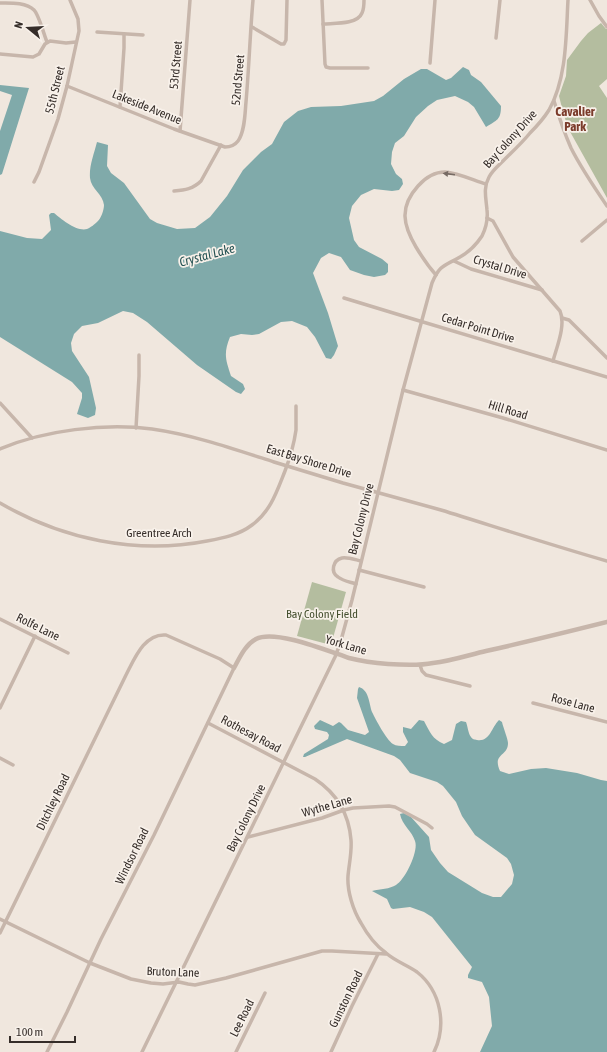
<svg xmlns="http://www.w3.org/2000/svg" width="607" height="1052" font-family="'Asap Condensed',sans-serif">
<style>
.green{fill:#b4bd9f}
.water{fill:#80aaaa}
.lines{fill:none;stroke-linecap:round;stroke-linejoin:round}
.minor{stroke:#c7b6ab;stroke-width:3.5}
.tertiary{stroke:#c7b6ab;stroke-width:4.5}
.oneway{fill:#776b64}
.labels{text-anchor:middle;dominant-baseline:central;stroke-width:3.5;stroke-linejoin:round;paint-order:stroke}
.street-label{font-size:12px;fill:#352d29;stroke:#f8f1ea}
.park-label{font-size:12px;fill:#465130;stroke:#f8f1ea}
.neighbourhood-label{font-size:13px;font-weight:bold;fill:#7b3b2b;stroke:#f8f1ea}
.water-label{font-size:13px;font-style:italic;fill:#235152;stroke:#f8f1ea}
</style>
<rect width="100%" height="100%" fill="#f0e7de"/>
<g class="green">
<path d="M601,23L606,29H607V79L599,86L607,98V198L568,128L563,112L559,96L566,76L567,60L581,41L588,33Z"/>
<path d="M312,582L346,592L331,645L297,636Z"/>
</g>
<g class="water">
<path d="M463,67L469,70L471,75L481,82L501,106C501,120 497,120 486,127L474,107L468,102L455,96L437,100L428,106L416,117L404,136L395,143L392,152L391,164L396,174L402,179L403,184L399,190L392,191L374,189L361,195L352,206L349,218L354,240L359,247L382,259L388,264V272L385,275L374,277L364,275L350,270L341,257L329,253L321,258L313,273L328,313L338,346L334,355L331,359L326,358L315,337L307,327L292,321L281,322L259,334L252,335L241,334L230,337C223,354 226,360 231,376L243,384L245,389L241,394L236,392L197,365L147,322L133,313L123,311L98,323L82,326L74,334L71,343L72,351L89,377L96,408L95,415L88,418L77,414L82,398V393L72,382L0,337V231L27,238L42,239L51,230L49,215L51,213H54C61,219 77,232 87,229C90,228 95,224 97,222C101,219 104,210 104,205C103,194 91,189 90,178C89,166 94,154 97,142L108,145L107,166L111,173L124,183L150,219L157,223L177,229L195,228L210,217L227,196L243,170L261,152L272,144L284,122L298,111L311,107L341,106L374,101L383,96L404,79L421,69H427L446,80L451,78Z"/>
<path d="M0,85L29,88L2,174L0,175V131L12,95L0,91Z"/>
<path d="M359,687C369,690 369,703 372,712C376,720 386,739 393,744C396,746 401,746 405,746L408,742L403,732V727L411,729L419,720L424,721C430,732 432,739 444,744L452,740L456,724L461,721L466,722C468,727 468,733 471,737C473,740 474,739 477,740C490,742 491,728 499,720L502,722C503,727 508,739 508,743C508,757 492,753 500,771L509,774L531,769L546,768L577,773L601,780L607,781V1052H480L492,1026L489,997L482,982L468,978V975L472,967L432,917L424,912L410,907L393,909L391,908L387,899L372,891C380,889 390,889 396,885C405,880 419,851 415,841C412,831 402,825 400,814L404,813L411,817L429,837L431,850L440,863L448,872L482,893L493,897H501L512,884L514,875L511,864L507,858L475,835L462,816L456,802L443,786L437,782L410,773L400,760L394,756L347,739L305,757H303L304,754L328,739L329,735L327,732L315,729L314,726L320,720L333,726L339,722L341,723L348,730L365,735L369,732L357,698L358,689Z"/>
</g>
<g class="lines">
<g class="minor">
<path d="M322,0L325,64L326,67L330,68H368"/>
<path d="M590,0L599,16L607,27"/>
<path d="M0,3C10,3 26,2 34,10C39,15 44,35 47,42"/>
<path d="M323,24C334,23 357,25 362,13C364,9 364,4 364,0"/>
<path d="M252,27L281,44H284L286,40L287,0"/>
<path d="M97,32L143,35"/>
<path d="M496,38L500,0"/>
<path d="M0,54L33,57L39,54L45,44L50,41L66,43L76,42"/>
<path d="M430,63L435,0"/>
<path d="M67,86L174,129L225,147C230,147 235,145 238,141C245,132 245,112 246,102C249,68 250,34 253,0"/>
<path d="M554,101C559,117 564,132 571,148C581,168 594,187 607,206"/>
<path d="M120,107L124,48V34"/>
<path d="M180,131L190,0"/>
<path d="M34,182L39,172L58,119L67,86L79,31L78,19L70,0"/>
<path d="M174,191C185,190 193,189 201,181L221,145"/>
<path d="M487,218L493,221L513,257L560,311C566,325 557,346 553,361"/>
<path d="M582,241L607,220"/>
<path d="M454,261L471,269L542,290"/>
<path d="M436,275C428,266 422,257 416,247C403,225 399,207 418,186C425,178 434,172 445,172C458,173 473,180 486,184"/>
<path d="M344,298L413,319L607,377"/>
<path d="M562,318L569,320L607,358"/>
<path d="M403,390L503,418L607,450"/>
<path d="M0,403L32,438"/>
<path d="M136,428L139,376V355"/>
<path d="M0,449C44,430 105,423 152,429C194,435 234,449 274,462C297,469 320,476 343,483C376,492 408,501 441,510C496,527 551,545 607,561"/>
<path d="M0,503C62,539 136,555 207,541C223,538 239,535 252,525C271,511 277,491 285,471C290,458 294,444 296,430C296,422 296,414 296,406"/>
<path d="M359,570L424,587"/>
<path d="M356,584C350,582 343,581 338,577C330,572 333,560 342,558C348,557 356,560 361,561"/>
<path d="M0,619L68,653"/>
<path d="M420,665L422,671L426,675L470,686"/>
<path d="M533,703L607,722"/>
<path d="M0,708L35,636"/>
<path d="M208,723L315,779C336,793 349,814 351,840C352,852 349,864 348,876C347,891 353,910 361,923C367,934 375,945 386,953C395,961 407,965 417,972C441,991 447,1025 434,1052"/>
<path d="M0,758L13,765"/>
<path d="M248,837L322,818L344,810L353,808L389,806L395,807L427,824L432,828"/>
<path d="M0,919L90,963L131,979L151,983L163,984L179,982L188,984L195,985L226,978L322,951H332L386,954"/>
<path d="M0,933L126,675C134,660 144,633 166,635L220,659L234,668L154,835L101,939L67,1012L47,1052"/>
<path d="M142,1052L335,657L340,644L352,600L403,390L432,283C440,264 445,266 460,257C469,252 476,245 482,236C486,228 488,219 487,210C486,198 483,188 489,177C492,171 498,166 503,161C512,152 522,143 530,133C537,126 544,118 549,110C567,78 566,35 568,0"/>
<path d="M236,1052L265,993"/>
<path d="M331,1052L352,1006L378,954"/>
</g>
<path class="tertiary" d="M234,668C240,657 245,645 256,639C275,629 328,651 349,658C361,661 375,663 388,664C403,665 418,666 433,663C451,661 469,655 486,651C527,642 567,632 607,622"/>
</g>
<defs><path id="oneway-solid" d="M-6-.8H1V-3.2L6.5 0L1 3.2V.8H-6Z"/></defs>
<use class="oneway" href="#oneway-solid" transform="translate(449 174) rotate(-173)"/>
<g class="labels">
<g class="street-label">
<text transform="translate(176 65) rotate(-85)">53rd Street</text>
<text transform="translate(238 80) rotate(-85)">52nd Street</text>
<text transform="translate(55 90) rotate(-76)">55th Street</text>
<text transform="translate(147 107) rotate(22)">Lakeside Avenue</text>
<text transform="translate(510 139) rotate(-48)">Bay Colony Drive</text>
<text transform="translate(500 267) rotate(17)">Crystal Drive</text>
<text transform="translate(478 328) rotate(17)">Cedar Point Drive</text>
<text transform="translate(508 410) rotate(17)">Hill Road</text>
<text transform="translate(309 461) rotate(17)">East Bay Shore Drive</text>
<text transform="translate(361 519) rotate(-76)">Bay Colony Drive</text>
<text x="159" y="533">Greentree Arch</text>
<text transform="translate(38 627) rotate(26)">Rolfe Lane</text>
<text transform="translate(346 645) rotate(16)">York Lane</text>
<text transform="translate(573 703) rotate(15)">Rose Lane</text>
<text transform="translate(251 734) rotate(28)">Rothesay Road</text>
<text transform="translate(53 802) rotate(-64)">Ditchley Road</text>
<text transform="translate(327 806) rotate(-16)">Wythe Lane</text>
<text transform="translate(246 818) rotate(-64)">Bay Colony Drive</text>
<text transform="translate(132 856) rotate(-64)">Windsor Road</text>
<text transform="translate(173 972) rotate(2)">Bruton Lane</text>
<text transform="translate(346 999) rotate(-64)">Gunston Road</text>
<text transform="translate(242 1018) rotate(-64)">Lee Road</text>
</g>
<g class="park-label">
<text x="322" y="614">Bay Colony Field</text>
</g>
<g class="neighbourhood-label">
<text x="575" y="111">Cavalier<tspan x="575" dy="15">Park</tspan></text>
</g>
<g class="water-label">
<text transform="translate(207 255) rotate(-15)">Crystal Lake</text>
</g>
</g>
<g transform="translate(28 28) rotate(288)" stroke="#f8f1ea" stroke-width="3" paint-order="stroke">
<path d="M0-3L7 15L0 10L-7 15Z" fill="#352d29"/>
<text y="-6" font-size="11" font-weight="bold" text-anchor="middle" fill="#352d29">N</text>
</g>
<path d="M10 1036v6h65v-6" fill="none" stroke="#352d29" stroke-width="2"/>
<text x="16" y="1036" font-size="12" fill="#352d29" stroke="#f8f1ea" stroke-width="3" paint-order="stroke">100 m</text>
</svg>
